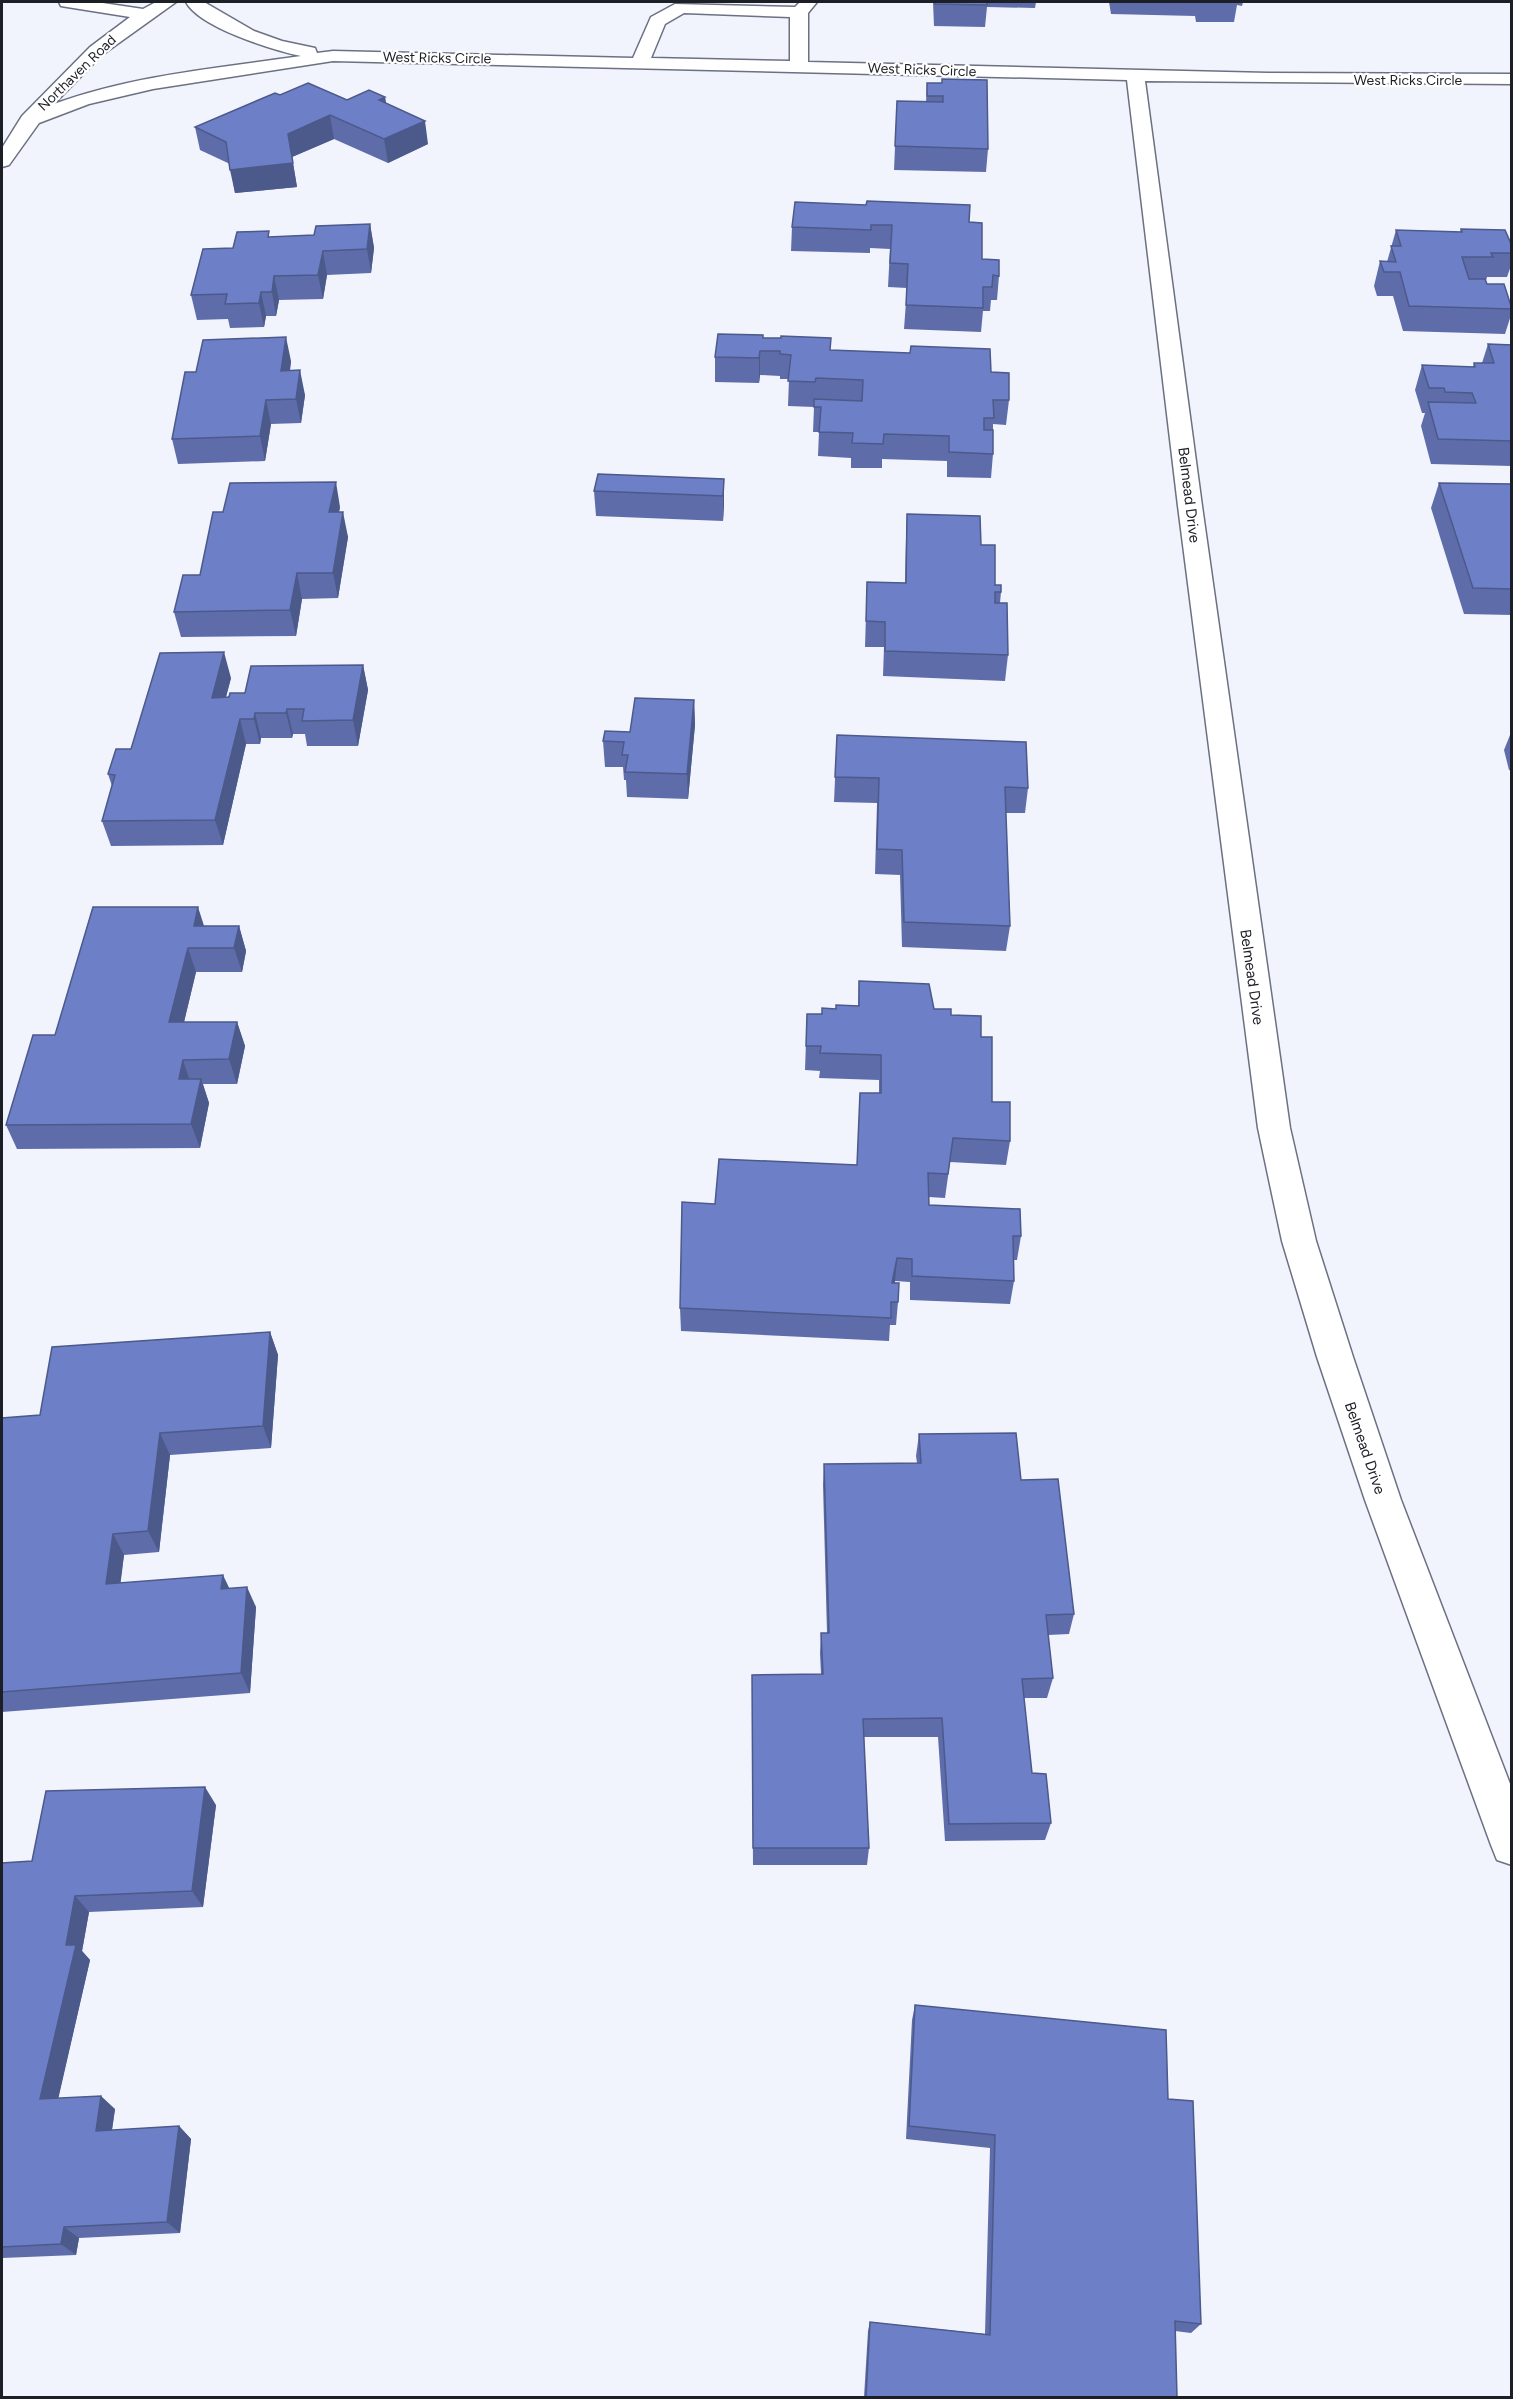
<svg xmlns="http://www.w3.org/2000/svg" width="1513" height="2399" font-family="Figtree,sans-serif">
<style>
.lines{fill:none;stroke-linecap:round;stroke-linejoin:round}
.minor-casing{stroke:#6b7182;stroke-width:3}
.minor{fill:#fff;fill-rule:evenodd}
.wall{fill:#5e6daa}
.shaded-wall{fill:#4c598b}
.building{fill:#6d7fc6;stroke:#4c598b;stroke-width:1.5}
.labels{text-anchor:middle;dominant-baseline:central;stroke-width:4.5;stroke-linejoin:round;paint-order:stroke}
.far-street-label{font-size:14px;fill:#1d1f26;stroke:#fff}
.street-label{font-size:15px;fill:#1d1f26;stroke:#fff}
</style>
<rect width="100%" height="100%" fill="#f1f4fc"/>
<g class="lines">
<defs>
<path id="minor" d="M59,2H96L143,9L156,2H176L102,55L54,104C133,75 219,68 301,56C272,50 199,27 186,2H204L254,31L282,41L315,48L317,53L333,51L633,58L651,17L675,4L795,7L800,2H817L808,13V62L1268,73L1512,74V84L1145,81L1202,506L1290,1128L1316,1241L1353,1357L1401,1500L1512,1789V1865L1497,1860L1491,1845L1365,1500L1317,1357L1282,1241L1258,1128L1178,506L1127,80L333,61L153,89L89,104L39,123L9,165L2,167V148L22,116L90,47L130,17L67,7L61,6ZM684,13L790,17V61L651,58L665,24Z"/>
</defs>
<use href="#minor" class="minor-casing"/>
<use href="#minor" class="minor"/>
</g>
<g class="wall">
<path d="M933,2H1036L1035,8L987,7L985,27L934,26Z"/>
<path d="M1109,2H1243L1242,6L1237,5L1234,22H1196L1195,16L1111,14Z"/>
<path d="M927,83H941L988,149L986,172L894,170L897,101L926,102Z"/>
<path d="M280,95L347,100L385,97L386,103L428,144L388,163L334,139L292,157L297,187L235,193L230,164L200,150L195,127Z"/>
<path d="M969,222L982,259L999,276L997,300H991L990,311H983L981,332L904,329L907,288L888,287L890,249L870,248V253L791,251L792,227Z"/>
<path d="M370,224L374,248L371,273L327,275L323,299L279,300L276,316H266L264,327L230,328L228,319L197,320L191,295L233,248L270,237L314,235Z"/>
<path d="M1461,229L1512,246V263L1507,277H1487L1486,281L1487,284L1512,307V312L1505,334L1403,331L1393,296H1377L1374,286L1380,261L1387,262L1396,230L1460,232Z"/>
<path d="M763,338L830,350L991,372L1009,400L1006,425L993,424V454L991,478L947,477V461L882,459V468H851V458L818,456L819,432H813L814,407L788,406L789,379H780V376L760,375L759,383L715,382V357Z"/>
<path d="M1488,344L1512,345V466L1431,464L1421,426L1425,413H1422L1415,390L1422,365L1473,367L1474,363H1482Z"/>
<path d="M291,361L290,371L305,395L301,423L271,424L265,461L178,464L172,439L196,372Z"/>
<path d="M724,479V504L723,521L596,516L594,491Z"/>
<path d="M1439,483L1512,484V615L1464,614L1431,508Z"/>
<path d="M340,507L339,512L348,537L338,598L302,599L296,636L181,637L174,612L200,575Z"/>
<path d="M907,514L981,545L995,585L1001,592L1000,603L1008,655L1005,681L883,676L884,647H865L867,582L905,583L906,539Z"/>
<path d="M363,665L368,690L358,746H307L305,734H293L292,738H261L260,744H246L223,845L111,846L102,821L112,786L108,774L131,749L231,678L226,697Z"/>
<path d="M694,700L695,725L688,799L627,797L626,780H624L623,767H605L603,741L630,732Z"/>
<path d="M1512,730V771L1509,770L1504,750Z"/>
<path d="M837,735L1028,788L1025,813H1006L1010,926L1006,951L902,947L900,875L875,874L877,803L834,802Z"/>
<path d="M204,926H239L246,951L242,972H196L184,1022H237L245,1046L237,1084H203L209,1103L200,1148L17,1149L6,1125Z"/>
<path d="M859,981L951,1015L981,1037L992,1102L1010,1141L1006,1165L950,1162L945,1198L929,1197V1205L1021,1236L1017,1260H1013L1014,1281L1010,1304L910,1300V1282L895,1281L898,1302L896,1325H890L889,1341L681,1331L680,1308L715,1204L857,1165L860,1093H879V1080L819,1078L820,1071L805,1070L807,1014H822L836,1009L858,1006Z"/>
<path d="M270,1332L278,1355L271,1448L170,1455L159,1552L124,1555L120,1583L229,1588L256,1607L250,1693L2,1712V1418L40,1415Z"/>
<path d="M919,1434L1021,1480L1074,1614L1069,1634L1048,1635L1053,1678L1047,1698H1024L1032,1773L1051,1823L1045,1840L945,1841L938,1737H864L869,1848L867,1865H753L752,1675L821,1674L820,1653L821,1633H827L823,1485L824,1464L917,1463L916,1456Z"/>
<path d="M216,1805L203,1907L89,1912L82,1951L90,1960L58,2098L115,2109L112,2130L179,2126L191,2139L180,2233L79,2238L76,2255L2,2258V1863L32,1861Z"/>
<path d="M915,2005L1168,2099L1201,2324L1191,2333L1175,2331L1177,2397H864L868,2331L870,2322L985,2334L990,2148L906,2139L912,2020Z"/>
</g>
<g class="shaded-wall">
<path d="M385,97L388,120L379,100Z"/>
<path d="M330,115L334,139L292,157L297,187L235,193L230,170L288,134Z"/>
<path d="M425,121L428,144L388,163L384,139Z"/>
<path d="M370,224L374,248L371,273L367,249Z"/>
<path d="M323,251L327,275L323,299L318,275Z"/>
<path d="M274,276L279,300L276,316L272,292Z"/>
<path d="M261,292L266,316L264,327L259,303Z"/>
<path d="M286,337L291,361L286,396L281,371Z"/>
<path d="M760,351V375L759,383V358Z"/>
<path d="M300,370L305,395L301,423L296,399Z"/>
<path d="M266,400L271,424L265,461L260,436Z"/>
<path d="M724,479V504L723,521V496Z"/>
<path d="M336,482L340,507L334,537L329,512Z"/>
<path d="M343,512L348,537L338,598L333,573Z"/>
<path d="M297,573L302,599L296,636L290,610Z"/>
<path d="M224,652L231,678L219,723L212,698Z"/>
<path d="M363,665L368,690L358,746L353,720Z"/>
<path d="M694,700L695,725L688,799L687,774Z"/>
<path d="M287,709L293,734L292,738L286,713Z"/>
<path d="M255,713L261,738L260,744L254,719Z"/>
<path d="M240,719L246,744L223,845L215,820Z"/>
<path d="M198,907L206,932L194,926Z"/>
<path d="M239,926L246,951L242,972L234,948Z"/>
<path d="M188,948L196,972L178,1047L169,1022Z"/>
<path d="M237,1022L245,1046L237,1084L229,1059Z"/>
<path d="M183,1060L191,1084L179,1079Z"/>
<path d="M201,1079L209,1103L200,1148L191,1124Z"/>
<path d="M897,1258L895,1281L889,1306L892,1283Z"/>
<path d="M270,1332L278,1355L271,1448L263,1426Z"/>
<path d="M160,1433L170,1455L159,1552L148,1531Z"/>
<path d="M113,1534L124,1555L118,1604L106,1584Z"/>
<path d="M223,1575L233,1596L221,1589Z"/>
<path d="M247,1587L256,1607L250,1693L241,1673Z"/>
<path d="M205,1787L216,1805L203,1907L192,1891Z"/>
<path d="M75,1896L89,1912L82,1951L90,1960L55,2113L40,2099Z"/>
<path d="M101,2096L115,2109L110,2143L96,2131Z"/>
<path d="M179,2126L191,2139L180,2233L167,2222Z"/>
<path d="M64,2227L79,2238L76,2255L61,2244Z"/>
</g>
<g class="building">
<path d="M935,2H987V5L935,4Z"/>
<path d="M942,79L987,80L988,149L895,146L897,101L943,102V96H927V83H942Z"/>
<path d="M308,83L347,100L369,90L385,97L379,100L425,121L384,139L330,115L288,134L293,163L230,170L226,142L195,127L275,93L280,95Z"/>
<path d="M867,201L970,205L969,222L982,223V259L999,260V276L993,275L992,287H983V308L906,305L908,264L890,263L892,225H871V230L792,227L795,202L866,205Z"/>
<path d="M370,224L367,249L323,251L318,275L274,276L272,292H261L259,303L225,304L227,294L191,295L203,249L233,248L237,232L269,231L268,237L314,235L316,226Z"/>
<path d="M1461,229L1505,230L1512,246V253H1491L1493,257H1462L1469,279H1485L1487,284H1504L1512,309L1409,306L1400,272H1384L1380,261L1396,262L1391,246H1401L1396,230L1462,232Z"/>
<path d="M718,334L763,335V338H781V336L831,338L830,350L910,353L911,346L990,349L991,372L1009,373V400H993L994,418H984V430H993V454L949,452V436L884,434L883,444L852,443L853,433L819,432L821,407H814V399L862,401L863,380L816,378L815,382L788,381L791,355L780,354V351H760L759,358L715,357Z"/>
<path d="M286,337L281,371L300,370L296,399L266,400L260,436L172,439L185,372H196L203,340Z"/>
<path d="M1488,344L1512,345V441L1438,439L1428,402L1476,403L1472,393L1445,392L1444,388H1429L1422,365L1475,367L1474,363H1494Z"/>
<path d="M598,474L724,479L723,496L594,491Z"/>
<path d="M336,482L329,512H343L333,573H297L290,610L174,612L183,575H200L213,512H223L230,483Z"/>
<path d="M1439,483L1512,484V589L1473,588Z"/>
<path d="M907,514L980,516L981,545H995V585H1001V592H995V603H1007L1008,655L885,651V622L866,621L867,582L906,583Z"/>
<path d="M224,652L212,698L229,697L230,693H245L251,666L363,665L353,720L302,721L304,709H287L286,713H255L254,719H240L215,820L102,821L115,775L108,774L116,749H131L160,653Z"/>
<path d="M635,698L694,700L687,774L625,772L628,755H622L624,742L603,741L605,731L630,732Z"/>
<path d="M837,735L1026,742L1028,788L1005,787L1010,926L904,922L902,850L877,849L879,778L835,777Z"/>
<path d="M93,907H198L194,926H239L234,948H188L169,1022H237L229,1059L183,1060L179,1079H201L191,1124L6,1125L33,1035H55Z"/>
<path d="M859,981L929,984L934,1009H951V1015L981,1016V1037H992V1102H1010V1141L953,1138L948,1174L928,1173L929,1205L1020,1209L1021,1236H1013L1014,1281L912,1276V1259L897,1258L892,1283H899L898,1302H891V1318L680,1308L682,1202L715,1204L719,1159L857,1165L860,1093H881V1055L820,1053L821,1046H806L807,1014H822V1008L836,1009V1005L859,1006Z"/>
<path d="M270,1332L263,1426L160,1433L148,1531L113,1534L106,1584L223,1575L221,1589L247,1587L241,1673L2,1692V1418L40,1415L52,1347Z"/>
<path d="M1016,1433L1021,1480L1058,1479L1074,1614L1046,1615L1053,1678L1022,1679L1032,1773L1046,1774L1051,1823L949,1824L942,1718L863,1719L869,1848H753L752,1675L823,1674L821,1633H829L824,1464L921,1463L919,1434Z"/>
<path d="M205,1787L192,1891L75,1896L66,1945H76L40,2099L101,2096L96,2131L179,2126L167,2222L64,2227L61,2244L2,2247V1863L32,1861L46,1791Z"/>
<path d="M915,2005L1166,2030L1168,2099L1193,2101L1201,2324L1175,2321L1177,2397H866L870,2322L990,2335L995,2135L909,2126Z"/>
</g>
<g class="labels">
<g class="far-street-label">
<text transform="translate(437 58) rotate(1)">West Ricks Circle</text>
<text transform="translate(922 70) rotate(2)">West Ricks Circle</text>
<text transform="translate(77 73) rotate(-44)">Northaven Road</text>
<text x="1408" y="80">West Ricks Circle</text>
</g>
<g class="street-label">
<text transform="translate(1189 495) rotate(83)">Belmead Drive</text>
<text transform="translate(1252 977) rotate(82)">Belmead Drive</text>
<text transform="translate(1365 1448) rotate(71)">Belmead Drive</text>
</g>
</g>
<rect width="1513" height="2399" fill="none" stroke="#1d1f26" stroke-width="6"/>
</svg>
